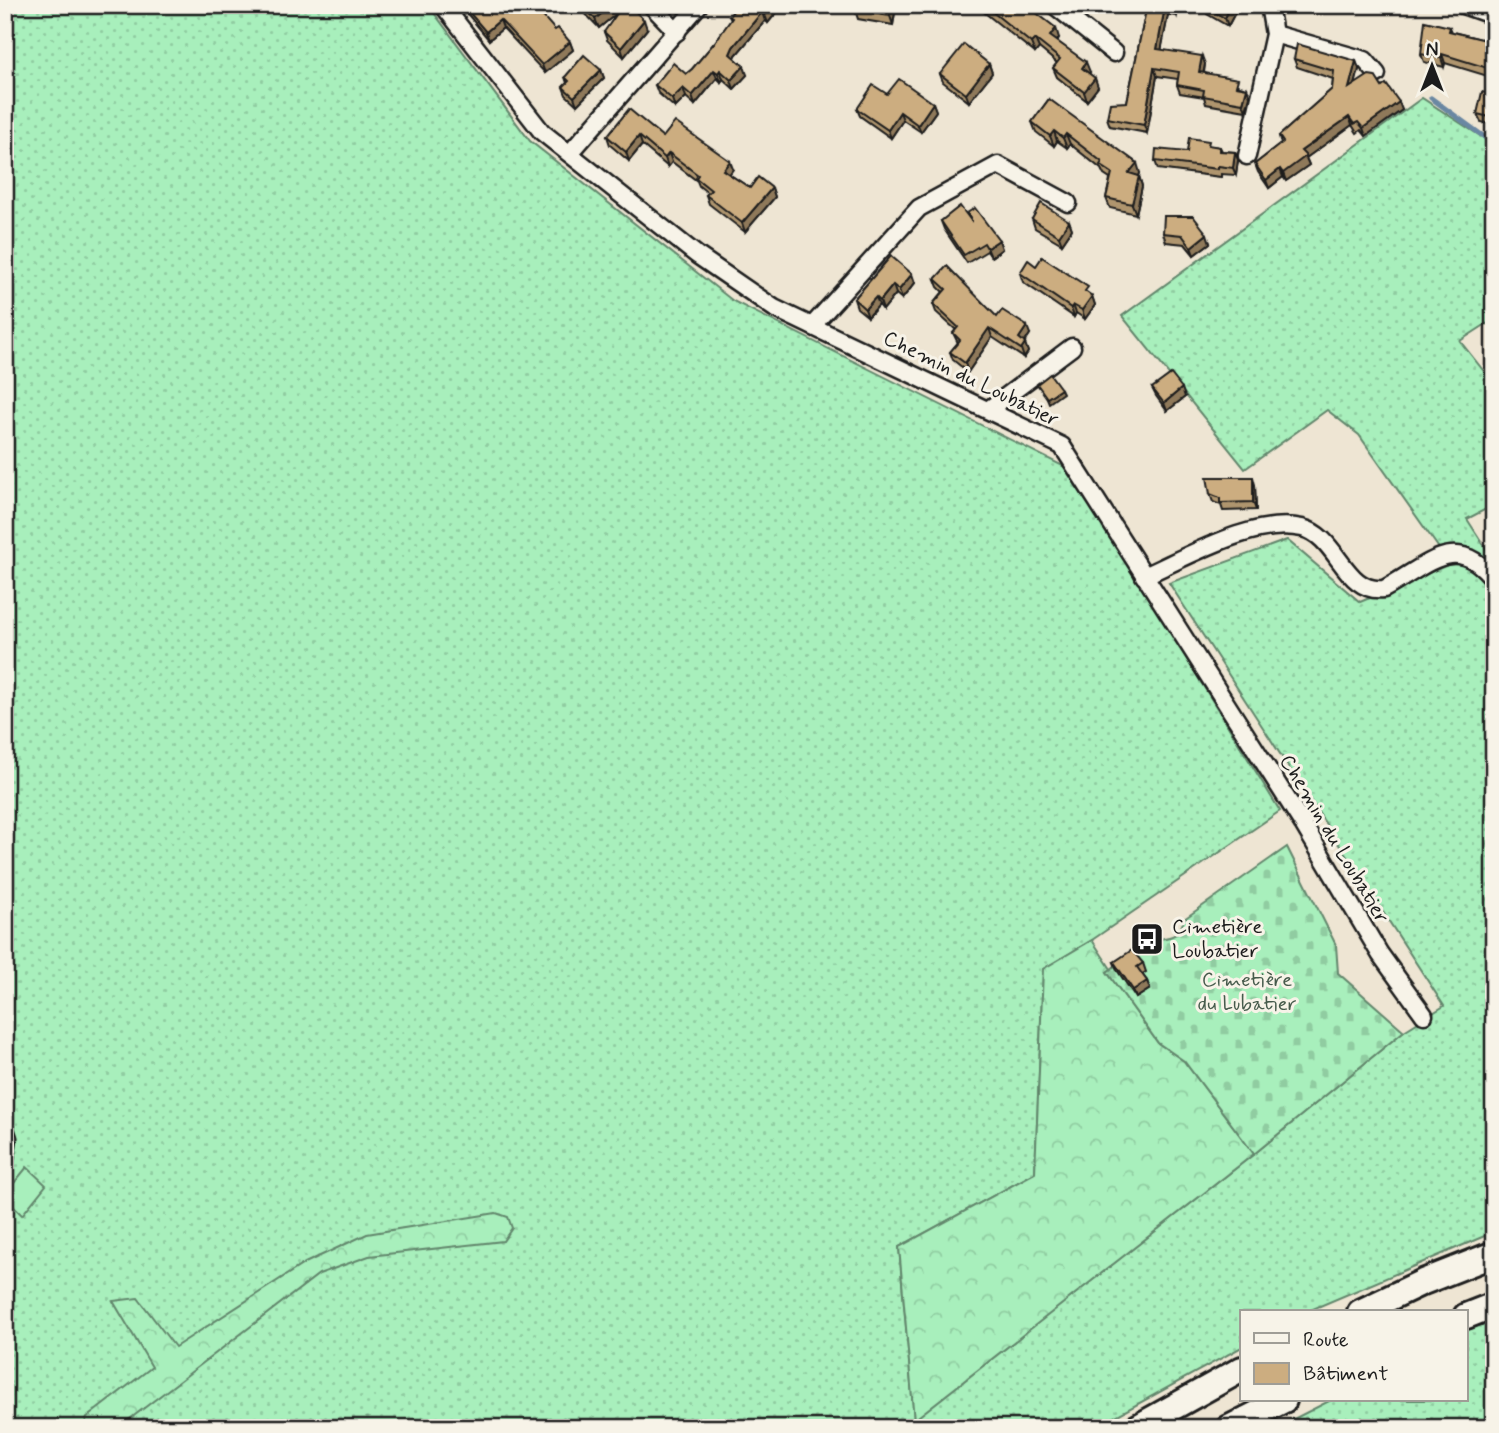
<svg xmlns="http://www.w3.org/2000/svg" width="1499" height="1433" font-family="Mynerve,sans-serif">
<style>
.grass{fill:url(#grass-dots);stroke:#62866c;stroke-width:2}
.forest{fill:url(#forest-crowns);stroke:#62866c;stroke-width:2}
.cemetery{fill:url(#cemetery-stones);stroke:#62866c;stroke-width:2}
.pitch{fill:#a8efbc;stroke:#62866c;stroke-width:2}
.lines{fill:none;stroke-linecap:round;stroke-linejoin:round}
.stream{stroke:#6a87a2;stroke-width:5}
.minor-casing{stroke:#1c1c1c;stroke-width:21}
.highway-casing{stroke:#1c1c1c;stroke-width:30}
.minor{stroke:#f7f3e8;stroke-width:16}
.highway{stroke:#f7f3e8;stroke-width:24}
.wall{fill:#af956e;stroke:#1c1c1c;stroke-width:2}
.shaded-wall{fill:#8f795a;stroke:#1c1c1c;stroke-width:2}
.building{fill:#ccad80;stroke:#1c1c1c;stroke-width:2}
.labels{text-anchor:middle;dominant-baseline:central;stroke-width:6;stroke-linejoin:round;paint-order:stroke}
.street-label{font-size:21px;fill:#1c1c1c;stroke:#f7f3e8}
.poi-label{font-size:21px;fill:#1c1c1c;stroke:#f7f3e8;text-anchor:start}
.park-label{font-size:21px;fill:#465b4c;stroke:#f7f3e8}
</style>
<defs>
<pattern id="grass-dots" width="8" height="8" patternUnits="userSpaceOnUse" patternTransform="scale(1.75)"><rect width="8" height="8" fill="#a8efbc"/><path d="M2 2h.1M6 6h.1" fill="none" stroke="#90cca1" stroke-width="1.8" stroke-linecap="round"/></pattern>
<pattern id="forest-crowns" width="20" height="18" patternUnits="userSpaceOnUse" patternTransform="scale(1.75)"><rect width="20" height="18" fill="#a8efbc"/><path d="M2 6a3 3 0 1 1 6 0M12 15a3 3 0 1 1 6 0" fill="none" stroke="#90cca1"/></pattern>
<pattern id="cemetery-stones" width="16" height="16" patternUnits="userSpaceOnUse" patternTransform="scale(1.75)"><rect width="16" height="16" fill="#a8efbc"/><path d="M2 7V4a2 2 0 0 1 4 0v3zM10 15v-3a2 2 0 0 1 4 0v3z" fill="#90cca1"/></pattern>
</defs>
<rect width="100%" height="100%" fill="#eee5d3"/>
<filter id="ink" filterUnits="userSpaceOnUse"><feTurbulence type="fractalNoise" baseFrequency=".0143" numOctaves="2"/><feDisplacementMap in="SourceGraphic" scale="14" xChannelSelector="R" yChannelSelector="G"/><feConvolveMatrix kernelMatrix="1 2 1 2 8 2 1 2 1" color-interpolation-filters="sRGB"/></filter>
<g filter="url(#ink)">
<g class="grass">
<path d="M5,5H428L530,141L733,301L1071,470L1280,811L1092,940L1043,969L1035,1173L899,1247L914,1419L1254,1154L1404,1031L1444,1006L1169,583L1287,540L1360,602L1450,564L1359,435L1327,410L1245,469L1122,316L1422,98L1494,145V319L1460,341L1494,384V505L1467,519L1494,561V1232L1306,1312H1242V1347L1094,1428H5V1169C20,1150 17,1133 5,1113Z"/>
<path d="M1494,1320V1428H1276L1331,1400H1466V1330Z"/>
</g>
<g class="forest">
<path d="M1092,940L1111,969L1107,972L1158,1043L1184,1061L1254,1154L914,1420L899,1247L1035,1173L1043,969Z"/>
<path d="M496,1213L508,1217L512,1228L503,1241L369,1256L319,1274L118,1428H85L86,1418L152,1367L113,1301L138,1298L175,1347L305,1263L367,1234Z"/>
</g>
<path class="cemetery" d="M1287,847L1336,945L1338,973L1404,1031L1254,1154L1184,1061L1158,1043L1107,972C1120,963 1134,948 1149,942C1164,935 1178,943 1184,919Z"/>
<path class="pitch" d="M27,1167L46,1185L22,1215L5,1198V1194Z"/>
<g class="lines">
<path class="stream" d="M1431,98L1494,144"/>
<defs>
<g id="minor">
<path d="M443,5L542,132L697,255L774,308L1062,446L1303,824L1380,954L1424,1015"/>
<path d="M651,5L677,32"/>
<path d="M1054,5L1114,53"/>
<path d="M1463,5L1494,16"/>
<path d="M1274,34L1365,60L1377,74"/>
<path d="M571,152L699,5"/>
<path d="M1247,156L1274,34L1269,5"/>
<path d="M812,326L919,208L998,165L1068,203"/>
<path d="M988,410L1072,347"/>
<path d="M1144,576C1187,557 1255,517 1302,528C1338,536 1344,594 1384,589C1427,566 1456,530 1494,580"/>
<path d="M5,1129L8,1138L5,1157"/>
</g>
<g id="highway">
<path d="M1360,1312L1423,1282L1494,1254"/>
<path d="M1466,1316L1494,1305"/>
<path d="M1136,1428L1242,1369"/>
<path d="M1229,1428L1284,1400"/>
</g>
</defs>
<use href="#minor" class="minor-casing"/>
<use href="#highway" class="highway-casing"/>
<use href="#minor" class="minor"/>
<use href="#highway" class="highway"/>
</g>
<g class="wall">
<path d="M460,5H506L513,14L555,30L570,42L573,50L545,73L503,28L489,40Z"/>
<path d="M577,5H613L616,14L599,28Z"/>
<path d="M975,5H1026L1059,38L1057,41L1090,72L1089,73L1098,87L1087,101L1057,77L1053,68L1057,63L1039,48L1035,53Z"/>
<path d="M1125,5H1179L1177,16L1168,15L1161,50L1205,64L1204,73L1240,86L1247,88L1250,96L1246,111L1206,104L1204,97L1180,93L1177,85L1178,79L1157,76L1147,133L1110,126L1107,118L1127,102L1146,10Z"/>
<path d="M1239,5L1228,26L1207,14L1204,6Z"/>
<path d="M896,6L893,25L858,19L855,10Z"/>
<path d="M776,9L777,12L768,23L765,21L736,55L735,58L747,75L734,89L723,79L721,82L717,78L695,105L686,97L675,108L658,93L655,85L686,74L692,69L715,42L731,20L729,16Z"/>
<path d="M1450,27L1452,32L1494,42V78L1445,63L1444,67L1424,62L1421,54Z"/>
<path d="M647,29L624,57L607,40L604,32Z"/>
<path d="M1294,59L1356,61L1359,69L1355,84L1382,87L1402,110L1366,136L1361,130L1357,133L1352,125L1306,158L1309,165L1286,181L1283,177L1269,188L1258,172L1255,164L1281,144L1279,136L1332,89L1333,79L1297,67Z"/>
<path d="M989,64L992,73L969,102L943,82L940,74Z"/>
<path d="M601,70L604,78L577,105L566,95L563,87L567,83L565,77Z"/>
<path d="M887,94L933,103L936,111L921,132L903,120L891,138L860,116L857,109Z"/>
<path d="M1494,95V125L1481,122L1477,114Z"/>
<path d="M1049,99L1140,173L1139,176L1142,186L1136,214L1110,208L1106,198L1110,179L1104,175L1101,169L1070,144L1067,148L1057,141L1054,146L1036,132L1032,122Z"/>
<path d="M607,136L663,137L733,169L729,174L750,188H772L775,197L745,232L709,204L706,195L708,193L699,186L697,181L672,162L668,167L642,145L629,161L610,145Z"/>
<path d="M1211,146L1220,147L1222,151L1235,152L1238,160L1236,175L1221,174V177L1158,169L1155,161Z"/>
<path d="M1193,216L1210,243L1194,255L1185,244L1166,242L1163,233Z"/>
<path d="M969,217L999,240L1002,249L991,257L987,251L967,263L944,229L941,221Z"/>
<path d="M1032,219L1069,221L1072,229L1062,244L1035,228Z"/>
<path d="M891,256L915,283L902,299L896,294L883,310L879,305L868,317L857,308L854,299Z"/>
<path d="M1036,266L1092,296L1095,305L1085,319L1076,313L1074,317L1023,282L1020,273Z"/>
<path d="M935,279L997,317L1030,334L1024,343L1028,352L1024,358L992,337L968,372L953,360L950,352L958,343L953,333L956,330L936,312L933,304L943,292L938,287Z"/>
<path d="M1152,388L1185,397L1167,411L1156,396Z"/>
<path d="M1255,485L1256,510L1223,511L1221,505L1213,502L1210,494Z"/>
<path d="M1114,962L1143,963L1146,972L1142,974L1147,981L1150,989L1136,998L1117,970Z"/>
</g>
<g class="shaded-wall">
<path d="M613,5L616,14L599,28L595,19Z"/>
<path d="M773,5H779L776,9L777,12L768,23L765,15Z"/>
<path d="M891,5H896L893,25L890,16Z"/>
<path d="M1174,5H1179L1177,16L1174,8Z"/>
<path d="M1231,5H1239L1228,26L1225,18Z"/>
<path d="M1165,7L1168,15L1160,57L1157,49Z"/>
<path d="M762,12L765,21L736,55L733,63L730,54L733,47Z"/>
<path d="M500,20L503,28L489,40L486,32Z"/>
<path d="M644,20L647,29L624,57L621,48Z"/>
<path d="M1056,28L1059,38L1054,45L1050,36Z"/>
<path d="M1035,39L1039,48L1035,53L1031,43Z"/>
<path d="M570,42L573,50L545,73L542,65Z"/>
<path d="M1442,54L1445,63L1444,67L1441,58Z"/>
<path d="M1202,56L1205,64L1202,80L1199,72Z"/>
<path d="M1356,61L1359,69L1352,97L1349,88Z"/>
<path d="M1086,62L1090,72L1085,78L1082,68Z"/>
<path d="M989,64L992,73L969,102L966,94Z"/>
<path d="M744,66L747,75L734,89L731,80Z"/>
<path d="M1154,68L1157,76L1147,133L1144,125Z"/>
<path d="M601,70L604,78L577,105L574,97Z"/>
<path d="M714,70L717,78L695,105L692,96Z"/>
<path d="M720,70L723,79L721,82L718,73Z"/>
<path d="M1095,78L1098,87L1087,101L1084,92Z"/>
<path d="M683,88L686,97L675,108L672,99Z"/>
<path d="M1247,88L1250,96L1246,111L1243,103Z"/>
<path d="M1399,102L1402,110L1366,136L1363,128Z"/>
<path d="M933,103L936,111L921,132L918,125Z"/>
<path d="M900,112L903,120L891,138L888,130Z"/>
<path d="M1349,117L1352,125L1306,158L1309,165L1286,181L1283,173L1301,151Z"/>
<path d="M1054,131L1057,141L1054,146L1050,136Z"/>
<path d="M1066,134L1070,144L1067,148L1063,138Z"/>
<path d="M639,136L642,145L629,161L626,152Z"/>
<path d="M1235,152L1238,160L1236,175L1233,168Z"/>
<path d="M669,153L672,162L668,167L665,158Z"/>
<path d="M730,161L733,169L726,179L723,170Z"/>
<path d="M1137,163L1140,173L1139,176L1142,186L1136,214L1132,204L1129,173Z"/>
<path d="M1280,169L1283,177L1269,188L1266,180Z"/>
<path d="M772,188L775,197L745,232L742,223Z"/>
<path d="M1069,221L1072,229L1062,244L1059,236Z"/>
<path d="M1207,234L1210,243L1194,255L1191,247Z"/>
<path d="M999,240L1002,249L991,257L987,248Z"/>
<path d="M912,274L915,283L902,299L899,290Z"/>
<path d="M893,285L896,294L883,310L880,301Z"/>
<path d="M1092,296L1095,305L1085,319L1082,310Z"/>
<path d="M876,297L879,305L868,317L865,309Z"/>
<path d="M1073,305L1076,313L1074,317L1071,308Z"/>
<path d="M1027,326L1030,334L1022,346L1019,338Z"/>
<path d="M989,328L992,337L968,372L965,363Z"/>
<path d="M1025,343L1028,352L1024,358L1021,349Z"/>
<path d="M1182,388L1185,397L1167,411L1164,403Z"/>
<path d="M1061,389L1063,393L1049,403L1047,398Z"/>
<path d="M1253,477L1255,485L1256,510L1253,502Z"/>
<path d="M1147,981L1150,989L1136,998L1133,990Z"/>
</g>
<g class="building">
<path d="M463,5H506L513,14L523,5H533L555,30L558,28L570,42L542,65L500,20L486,32Z"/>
<path d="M582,5H612L595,19Z"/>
<path d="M623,5H629L644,20L621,48L604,32Z"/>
<path d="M738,5H773L765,15L762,12L733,47L730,54L744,66L731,80L720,70L718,73L714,70L692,96L683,88L672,99L655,85L673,63L686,74L692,69L715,42L732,18L729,16Z"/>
<path d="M856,5H891L890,16L855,10Z"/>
<path d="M984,5H1026L1056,28L1050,36L1086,62L1082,68L1095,78L1084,92L1053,68L1060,59L1035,39L1031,43Z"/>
<path d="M1147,5H1174V8L1165,7L1157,49L1202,56L1199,72L1238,79L1236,86L1247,88L1243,103L1203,96L1204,90L1177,85L1179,72L1154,68L1144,125L1107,118L1110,103L1127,102Z"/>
<path d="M1205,5H1231L1225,18L1204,6Z"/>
<path d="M1425,21L1450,27L1449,31L1494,42V70L1442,54L1441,58L1421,54Z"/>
<path d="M964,44L989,64L966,94L940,74Z"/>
<path d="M1297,44L1356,61L1349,88L1369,75L1375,76L1382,87L1386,84L1399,102L1363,128L1358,122L1354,124L1349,117L1301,151L1306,156L1283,173L1280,169L1266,180L1255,164L1283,142L1279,136L1332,89L1334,71L1294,59Z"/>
<path d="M584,55L601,70L574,97L563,87L569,81L565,77Z"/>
<path d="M899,79L933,103L918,125L900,112L888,130L857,109L873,85L887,94Z"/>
<path d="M1482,92L1494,95V118L1477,114Z"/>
<path d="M1049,99L1137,163L1129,173L1139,176L1132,204L1106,198L1112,173L1100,165L1102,162L1066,134L1063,138L1054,131L1050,136L1032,122Z"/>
<path d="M629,109L663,137L675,122L730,161L723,170L750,188L758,177L772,188L742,223L706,195L711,190L696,178L698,175L669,153L665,158L639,136L626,152L607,136Z"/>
<path d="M1189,138L1209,141L1208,145L1220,147V151L1235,152L1233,168L1218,166V169L1155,161L1156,149L1187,152Z"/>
<path d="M1041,203L1069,221L1059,236L1032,219Z"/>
<path d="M960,206L972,222L967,213L975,208L999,240L987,248L984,243L964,255L941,221Z"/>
<path d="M1164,216H1193L1207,234L1191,247L1182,235L1163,233Z"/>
<path d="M891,256L912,274L899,290L893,285L880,301L876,297L865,309L854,299Z"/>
<path d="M1042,257L1088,287L1085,291L1092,296L1082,310L1073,305L1071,308L1020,273L1028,260L1036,266Z"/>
<path d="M947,266L997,317L1002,310L1027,326L1019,338L1025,343L1021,349L989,328L965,363L950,352L960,340L953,333L958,327L933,304L946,289L935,279Z"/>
<path d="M1050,374L1061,389L1047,398L1037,384Z"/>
<path d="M1171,374L1182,388L1164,403L1152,388Z"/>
<path d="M1207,477H1253V502L1220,503V498L1210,494Z"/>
<path d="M1132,950L1143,963L1137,967L1147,981L1133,990L1114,962Z"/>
</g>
</g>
<defs>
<symbol id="bus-square" viewBox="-11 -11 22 22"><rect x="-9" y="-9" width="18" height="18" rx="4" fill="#1c1c1c" stroke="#f7f3e8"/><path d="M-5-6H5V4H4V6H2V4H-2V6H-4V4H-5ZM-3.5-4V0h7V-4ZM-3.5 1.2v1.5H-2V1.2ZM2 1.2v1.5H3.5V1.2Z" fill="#fff"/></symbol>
</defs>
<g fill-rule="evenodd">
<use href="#bus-square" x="1128" y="920" width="38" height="38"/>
</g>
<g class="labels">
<g class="street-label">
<text transform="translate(971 379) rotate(26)">Chemin du Loubatier</text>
<text transform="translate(1334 839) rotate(59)">Chemin du Loubatier</text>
</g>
<g class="poi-label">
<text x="1172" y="927">Cimetière<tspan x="1172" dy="24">Loubatier</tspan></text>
</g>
<g class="park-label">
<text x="1247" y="980">Cimetière<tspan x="1247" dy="24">du Lubatier</tspan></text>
</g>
</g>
<rect width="1499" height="1433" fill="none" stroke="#f7f3e8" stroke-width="28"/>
<rect x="14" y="14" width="1471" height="1405" fill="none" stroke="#1c1c1c" stroke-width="2.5" filter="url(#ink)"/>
<rect x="1240" y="1310" width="228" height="91" fill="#f7f3e8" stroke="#9f9d96" stroke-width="2"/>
<rect x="1254" y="1333" width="35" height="10" fill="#f7f3e8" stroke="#9f9d96" stroke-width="2"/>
<text x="1303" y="1346" font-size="21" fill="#1c1c1c">Route</text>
<rect x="1254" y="1363" width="35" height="21" fill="#ccad80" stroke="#9f9d96" stroke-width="2"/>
<text x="1303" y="1380" font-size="21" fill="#1c1c1c">Bâtiment</text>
<g transform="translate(1432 66)" stroke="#f7f3e8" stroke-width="5" paint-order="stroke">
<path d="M0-5L12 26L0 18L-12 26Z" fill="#1c1c1c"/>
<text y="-10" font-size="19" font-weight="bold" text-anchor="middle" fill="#1c1c1c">N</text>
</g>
</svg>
